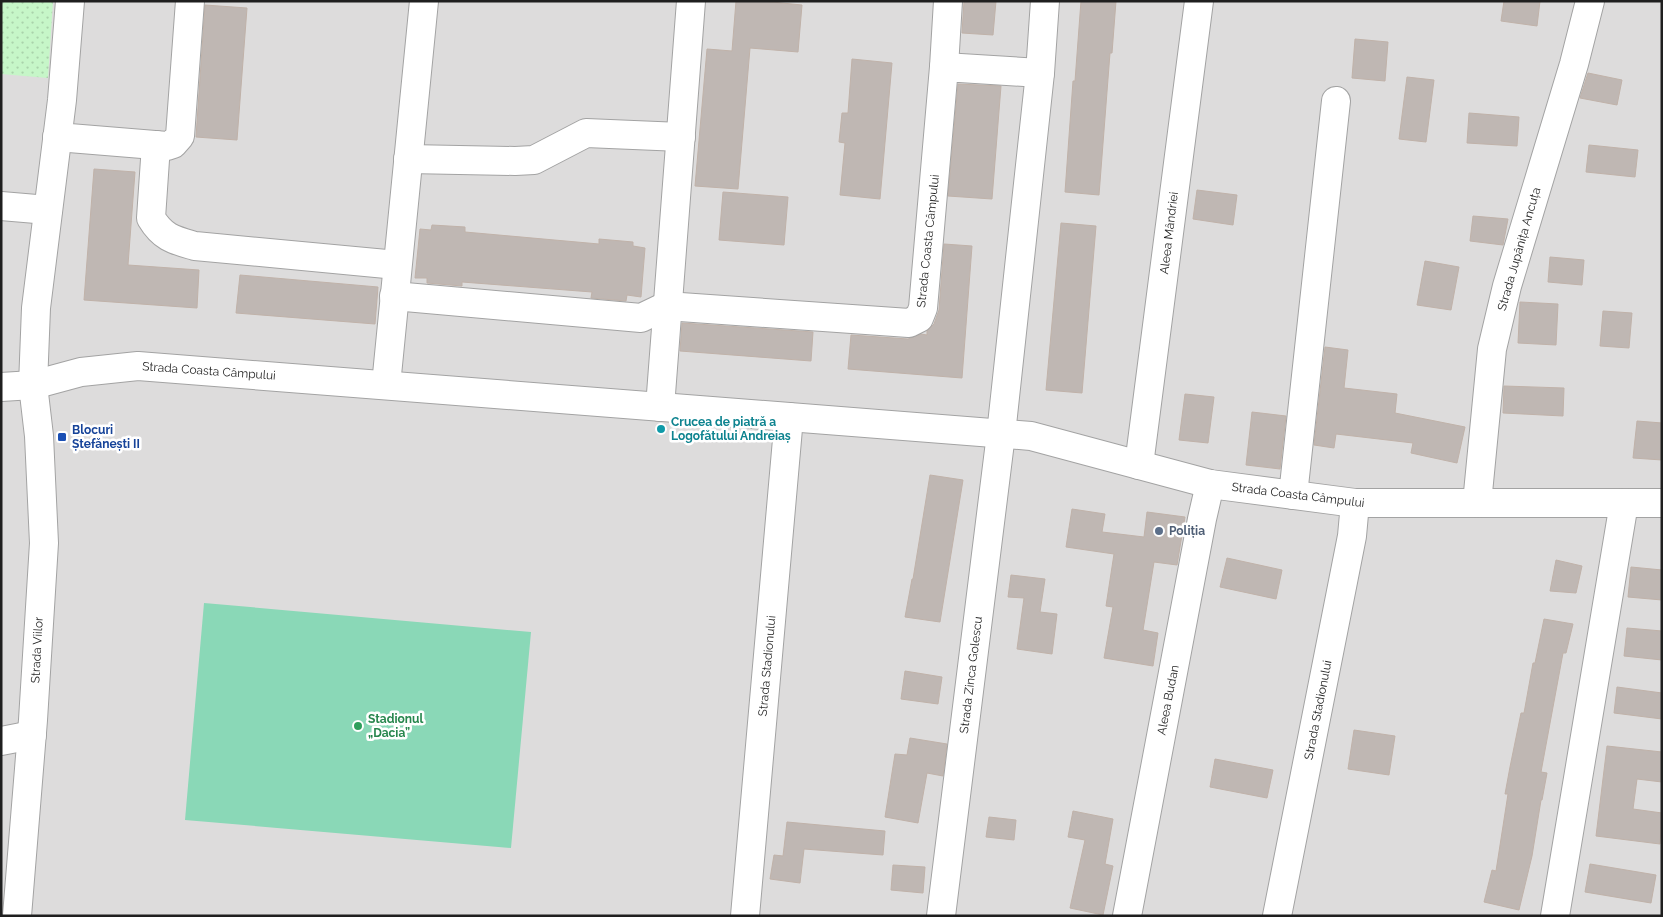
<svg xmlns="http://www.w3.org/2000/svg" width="1663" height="917" font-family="Raleway,sans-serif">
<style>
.residential{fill:#dddcdc}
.park{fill:url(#park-dots)}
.pitch{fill:#8ad8b7}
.building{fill:#bfb7b3;stroke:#c0b2a9}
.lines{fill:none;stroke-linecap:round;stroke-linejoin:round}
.minor-casing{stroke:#a3a3a3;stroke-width:30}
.minor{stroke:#fff;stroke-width:28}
.culture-dot{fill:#0f9aa8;stroke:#fff;stroke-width:2}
.transit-dot{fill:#1a4fb4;stroke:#fff;stroke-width:2}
.service-dot{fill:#5c6f8a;stroke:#fff;stroke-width:2}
.leisure-dot{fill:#2e9e5b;stroke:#fff;stroke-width:2}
.labels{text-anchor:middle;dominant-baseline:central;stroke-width:5;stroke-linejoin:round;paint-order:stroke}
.street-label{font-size:12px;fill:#1f1f1f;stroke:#fff}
.culture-label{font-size:12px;font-weight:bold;fill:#0d838f;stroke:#fff;text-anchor:start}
.transit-label{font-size:12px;font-weight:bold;fill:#164399;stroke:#fff;text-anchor:start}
.service-label{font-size:12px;font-weight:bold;fill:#4e5e75;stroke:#fff;text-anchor:start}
.leisure-label{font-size:12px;font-weight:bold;fill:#27864d;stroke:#fff;text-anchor:start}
</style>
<defs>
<pattern id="park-dots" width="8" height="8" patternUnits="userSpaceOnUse" patternTransform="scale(1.25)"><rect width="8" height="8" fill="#c6f6c8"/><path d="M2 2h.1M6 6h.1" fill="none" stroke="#aad2ab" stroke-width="1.8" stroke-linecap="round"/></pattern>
</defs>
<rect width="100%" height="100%" fill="#efece6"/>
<rect class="residential" x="1" y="1" width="1661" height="915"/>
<path class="park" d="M1,1H53L48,78L1,74Z"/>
<path class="pitch" d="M204,603L531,632L511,848L185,820Z"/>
<g class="building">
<path d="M736,1H762L802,5L798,52L750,48L738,189L695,186L707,49L732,51Z"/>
<path d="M964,1H996L993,35L962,33Z"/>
<path d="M1081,1H1116L1112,53H1110L1099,195L1065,192L1073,81H1075Z"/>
<path d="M1504,1H1540L1537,26L1501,21Z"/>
<path d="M205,5L247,8L237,140L196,137Z"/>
<path d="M1355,39L1388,42L1385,81L1352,78Z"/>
<path d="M852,59L892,63L880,199L840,195L845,143L839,142L842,113H848Z"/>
<path d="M1588,73L1622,80L1617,105L1580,98Z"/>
<path d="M1407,77L1434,80L1426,142L1399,139Z"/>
<path d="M958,84L1001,86L992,199L948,196Z"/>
<path d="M1469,113L1519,117L1517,146L1467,143Z"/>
<path d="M1589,145L1638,150L1635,177L1586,172Z"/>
<path d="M94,169L135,172L128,265L199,270L197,308L84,300Z"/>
<path d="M1197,190L1237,195L1233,225L1193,219Z"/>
<path d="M723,192L788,197L784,245L719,240Z"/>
<path d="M1473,216L1508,219L1503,245L1470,241Z"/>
<path d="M1061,223L1096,226L1082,393L1046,390Z"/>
<path d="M432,225L465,227V232L599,244V239L633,242V246L645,248L641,297L627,295L626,301L591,298L592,292L462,282V286L427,283V278H415L420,229L431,230Z"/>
<path d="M944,244L972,246L962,378L848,369L851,335L908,339L921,334L927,335V331L934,324L939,310Z"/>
<path d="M1550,257L1584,260L1582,285L1548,282Z"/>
<path d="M1425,261L1459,267L1451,310L1417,305Z"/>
<path d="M240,275L378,287L375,324L236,313Z"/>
<path d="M1520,302L1558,304L1556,345L1518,343Z"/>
<path d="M1603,311L1632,313L1629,348L1600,346Z"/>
<path d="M682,323L813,332L811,361L680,351Z"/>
<path d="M1325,347L1348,350L1344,388L1397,394L1395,413L1465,427L1457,463L1411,453L1413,443L1336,434L1334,448L1314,445Z"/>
<path d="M1504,386L1564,388L1563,416L1503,413Z"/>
<path d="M1185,394L1214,397L1208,443L1179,440Z"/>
<path d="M1252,412L1286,416L1280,469L1246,465Z"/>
<path d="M1637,421L1662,423V460L1633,458Z"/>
<path d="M930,475L963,480L940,622L905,617L912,579H913Z"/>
<path d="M1072,509L1105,514L1102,532L1144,537L1147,512L1185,517L1177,565L1154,562L1143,630L1158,633L1153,666L1104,658L1113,607L1106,606L1114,554L1066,547Z"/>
<path d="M1227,558L1282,570L1276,599L1220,587Z"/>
<path d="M1556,560L1582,566L1576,593L1550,591Z"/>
<path d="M1631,567L1662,570V600L1628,597Z"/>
<path d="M1011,575L1045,579L1040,612L1057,614L1052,654L1017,649L1024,598L1008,597Z"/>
<path d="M1544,619L1573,624L1566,653H1563L1541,772L1547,773L1542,800H1541L1532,856L1519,910L1484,902L1492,870L1496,871L1508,794H1505L1510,767L1521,713H1524L1533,663H1535Z"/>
<path d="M1627,628L1662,631V660L1624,656Z"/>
<path d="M905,671L942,677L938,704L901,699Z"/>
<path d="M1617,687L1662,693V719L1614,713Z"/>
<path d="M1354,730L1395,736L1389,775L1348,769Z"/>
<path d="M910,738L947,744L943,776L927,773L918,823L885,817L895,754L907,755Z"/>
<path d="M1607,746L1662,752V782L1637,779L1633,809L1662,813L1660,844L1596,836Z"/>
<path d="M1215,759L1273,770L1267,798L1210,787Z"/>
<path d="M1073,811L1113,819L1105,864L1113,866L1103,915L1070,908L1085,840L1068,837Z"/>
<path d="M989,817L1016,820L1014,840L986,837Z"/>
<path d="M787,822L885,831L883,855L804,849L800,883L770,879L774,855L783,856Z"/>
<path d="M1590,864L1656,875L1651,903L1585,892Z"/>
<path d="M893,865L925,867L923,893L891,890Z"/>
</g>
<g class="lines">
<defs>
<g id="minor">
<path d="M944,67L948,1"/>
<path d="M57,137L167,146L173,144L180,136L190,1"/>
<path d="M156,145L151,218C163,238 174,240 195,246L397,265"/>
<path d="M408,159L515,161L534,160L586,133L681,137"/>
<path d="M1,206L48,210"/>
<path d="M394,296L641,318L666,306L909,323L919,318L923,308L944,67L1040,73"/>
<path d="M386,385L424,1"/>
<path d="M1,387L33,385L81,372L138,366L1031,436L1210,484L1355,503H1662"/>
<path d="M660,407L691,1"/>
<path d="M1139,465L1199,1"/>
<path d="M1293,495L1336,101"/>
<path d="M1477,503L1492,349L1507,286L1574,64L1590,1"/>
<path d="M1,741L32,735"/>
<path d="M17,916L33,720L44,543L39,436L33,385L36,308L62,100L70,1"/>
<path d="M745,916L789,417"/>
<path d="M941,916L1001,434L1040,73L1045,1"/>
<path d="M1127,916L1202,519L1210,484"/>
<path d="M1277,916L1352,536L1355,503"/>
<path d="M1555,916L1624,503"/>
</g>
</defs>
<use href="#minor" class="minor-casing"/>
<use href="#minor" class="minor"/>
</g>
<circle class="culture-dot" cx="661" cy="429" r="5"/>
<rect class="transit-dot" x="57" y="432" width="10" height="10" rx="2.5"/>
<circle class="service-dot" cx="1159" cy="531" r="5"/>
<circle class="leisure-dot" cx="358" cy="726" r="5"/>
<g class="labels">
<g class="street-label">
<text transform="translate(1169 233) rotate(-83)">Aleea Mândriei</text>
<text transform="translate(928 241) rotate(-84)">Strada Coasta Câmpului</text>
<text transform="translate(1519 249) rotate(-74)">Strada Jupânița Ancuța</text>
<text transform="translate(209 371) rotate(4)">Strada Coasta Câmpului</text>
<text transform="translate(1298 495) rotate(7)">Strada Coasta Câmpului</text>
<text transform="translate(37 650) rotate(-87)">Strada Viilor</text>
<text transform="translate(767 666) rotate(-85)">Strada Stadionului</text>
<text transform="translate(971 675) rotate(-83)">Strada Zinca Golescu</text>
<text transform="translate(1168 700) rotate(-79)">Aleea Budan</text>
<text transform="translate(1318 710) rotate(-79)">Strada Stadionului</text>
</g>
<g class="culture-label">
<text x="671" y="422">Crucea de piatră a<tspan x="671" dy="14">Logofătului Andreiaș</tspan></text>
</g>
<g class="transit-label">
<text x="72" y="430">Blocuri<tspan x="72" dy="14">Ștefănești II</tspan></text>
</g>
<g class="service-label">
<text x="1169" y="531">Poliția</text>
</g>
<g class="leisure-label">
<text x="368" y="719">Stadionul<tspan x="368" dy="14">„Dacia”</tspan></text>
</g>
</g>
<rect width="1663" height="917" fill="none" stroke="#1f1f1f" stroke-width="5"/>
</svg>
